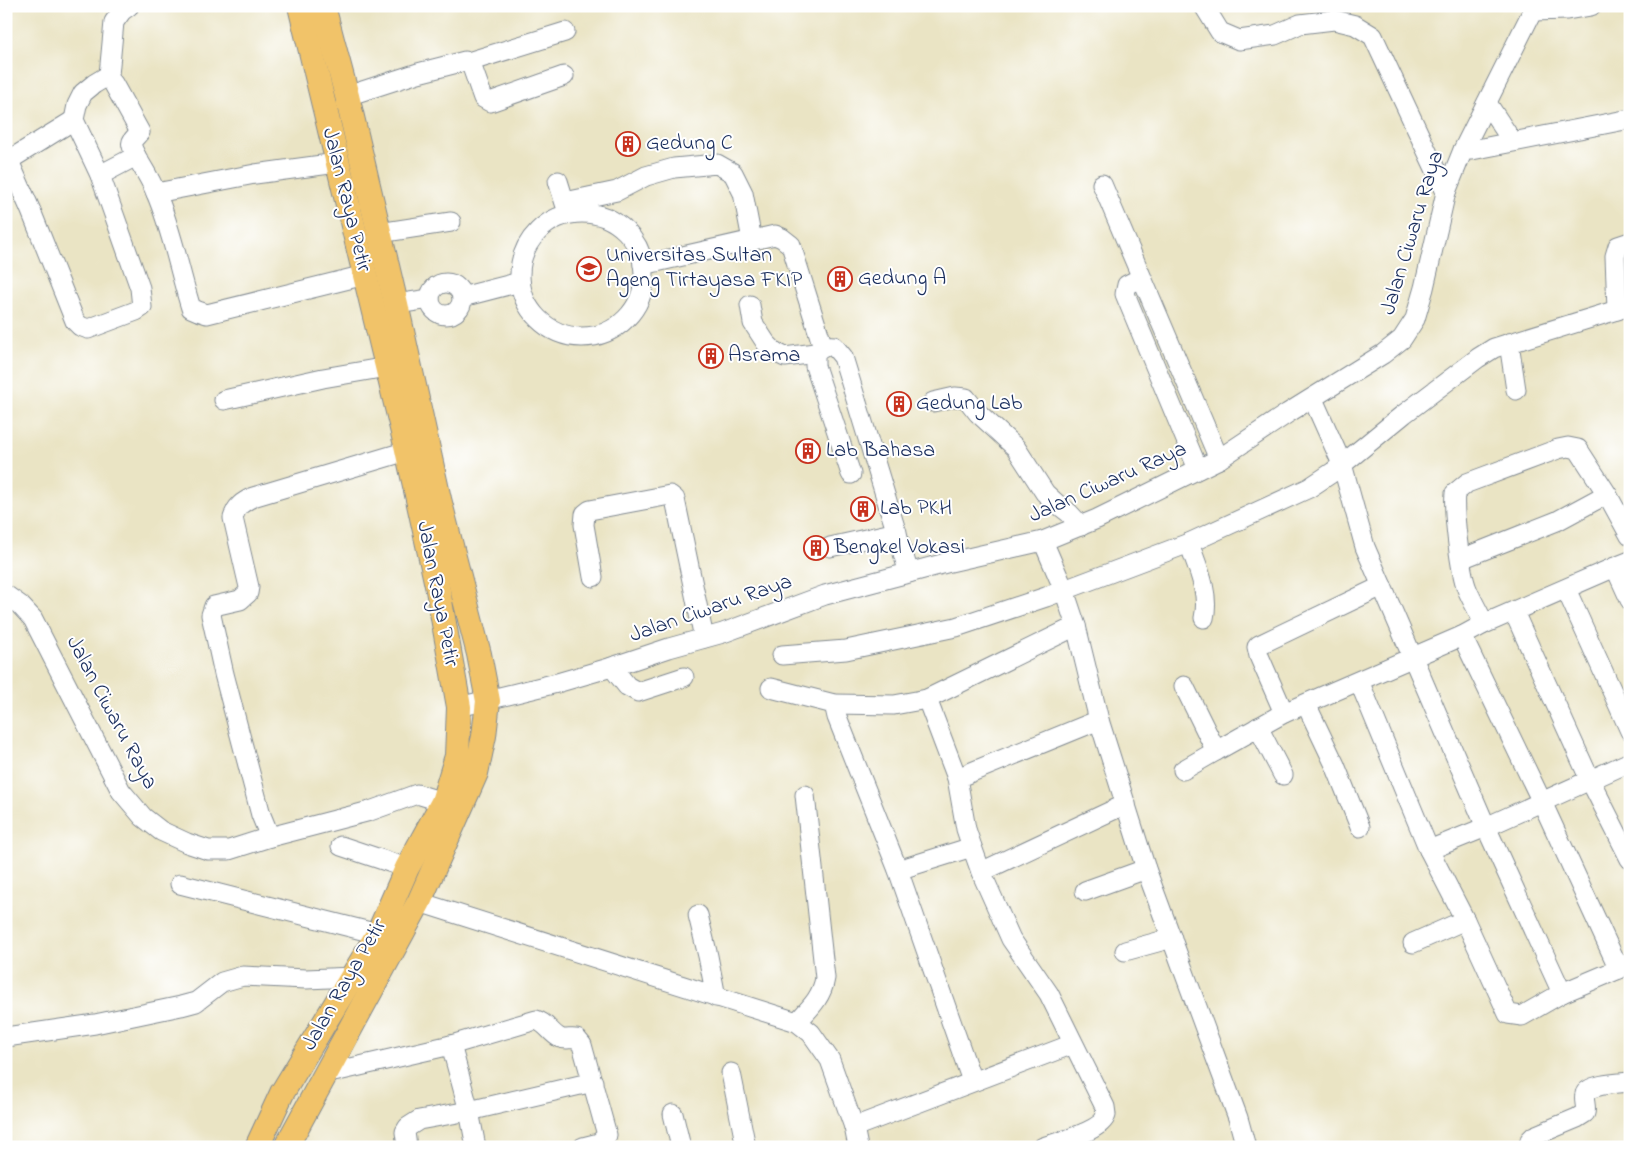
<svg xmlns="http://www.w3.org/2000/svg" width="1636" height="1153" font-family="'Indie Flower',sans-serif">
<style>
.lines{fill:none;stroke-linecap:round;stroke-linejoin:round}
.minor-casing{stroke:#828a91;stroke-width:21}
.major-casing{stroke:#828a91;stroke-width:26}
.minor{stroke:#fff;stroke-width:19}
.major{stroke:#f1c369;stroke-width:24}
.labels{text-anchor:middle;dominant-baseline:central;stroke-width:4;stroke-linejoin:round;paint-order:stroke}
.poi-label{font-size:22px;fill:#1b2f5e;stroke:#fff;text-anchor:start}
.street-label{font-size:22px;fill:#1b2f5e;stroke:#fff}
</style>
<rect width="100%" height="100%" fill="#fff"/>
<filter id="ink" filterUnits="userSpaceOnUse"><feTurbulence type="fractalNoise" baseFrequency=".02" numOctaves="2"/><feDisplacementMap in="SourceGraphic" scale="10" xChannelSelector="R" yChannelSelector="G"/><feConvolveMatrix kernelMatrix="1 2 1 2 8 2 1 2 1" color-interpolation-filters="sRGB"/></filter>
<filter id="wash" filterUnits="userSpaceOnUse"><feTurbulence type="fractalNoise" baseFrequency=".0096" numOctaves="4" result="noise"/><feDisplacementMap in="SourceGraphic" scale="20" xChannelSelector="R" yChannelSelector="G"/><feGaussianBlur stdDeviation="1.12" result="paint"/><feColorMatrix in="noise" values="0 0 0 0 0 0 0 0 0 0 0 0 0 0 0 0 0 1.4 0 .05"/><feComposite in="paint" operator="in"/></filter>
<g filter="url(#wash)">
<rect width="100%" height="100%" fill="#eae4c4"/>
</g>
<g filter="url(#ink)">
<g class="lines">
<defs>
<g id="minor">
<path d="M1204,6L1220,32L1239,40L1275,35L1300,24L1334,20L1355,25L1373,36L1446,192"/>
<path d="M1533,11L1567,10L1591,6"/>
<path d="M468,62L565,32"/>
<path d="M347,96L418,73L465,61L471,64L483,98L490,102L564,76"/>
<path d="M1487,103L1512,141"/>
<path d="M1463,150H1472L1630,119"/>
<path d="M136,156C143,168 151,180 156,193C172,230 179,270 191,308L198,311L207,314L365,275"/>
<path d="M9,161L31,211L75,321L80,326L88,329L136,311L142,307L140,288L100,175L74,120L77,105L83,93L94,84L109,75L114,22L122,11L129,6"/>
<path d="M6,162L74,120"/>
<path d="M100,175L136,156C129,141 130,143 140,132L113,83"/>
<path d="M558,181L568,213"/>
<path d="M1102,184L1219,459"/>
<path d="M156,193L255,174L337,163"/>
<path d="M565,202L617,191L646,176L674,168L717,164L733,173L743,193L752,240"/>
<circle cx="582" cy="275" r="62"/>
<path d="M379,233L451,222"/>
<path d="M643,265L775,235L782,238L791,245L823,347"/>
<path d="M1141,278L1127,285L1125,294L1198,469"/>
<circle cx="446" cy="299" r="16"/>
<path d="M462,297L520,282"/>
<path d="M396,304L430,299"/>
<path d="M750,305L753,323L766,343L775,352L785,357L815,353"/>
<path d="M1617,310L1615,256L1618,246L1630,242"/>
<path d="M1509,343L1516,390"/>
<path d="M1313,399L1342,464L1365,547L1486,827L1562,993L1619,969L1630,962"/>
<path d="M224,400L323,378L387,367"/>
<path d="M933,402L955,397L966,398L978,413L1016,448L1045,493L1056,503L1069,513L1081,526"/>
<path d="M851,474L815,366V353C822,348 825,345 834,346L843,357L909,573"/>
<path d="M1043,541L1064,590L1076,626L1099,720L1146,869L1238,1118L1246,1147"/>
<path d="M830,547L897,532"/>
<path d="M1461,559L1557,521L1607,494"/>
<path d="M1630,561L1615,567L1630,600"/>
<path d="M1615,567L1484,624C1479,612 1472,601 1467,589C1460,571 1453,512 1455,493L1467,483L1558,449L1568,447L1578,449L1607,494L1630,536"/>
<path d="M593,577L584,525L585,514L590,510L670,495L675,499L676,504L704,638"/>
<path d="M1382,586L1259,645L1257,647L1259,656L1284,713L1462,636L1484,624"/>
<path d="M1566,589L1630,731"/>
<path d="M6,595L20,605L33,619L121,791L143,817L161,831L187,843L208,850H229L270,837L370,811L417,794L443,802"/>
<path d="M1514,612L1590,780L1630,859"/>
<path d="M1204,618C1210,593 1197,566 1189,543L1309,488L1333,472L1404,414L1478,358L1494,348L1630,306"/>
<path d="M1462,636L1542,802L1619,969"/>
<path d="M782,655L846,650L956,627L1046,597L1189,543"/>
<path d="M612,667L627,686L638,692L684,677"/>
<path d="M1359,681L1429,850L1465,920L1508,1014L1522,1016L1562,993"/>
<path d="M1184,686L1216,751L1284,713"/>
<path d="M771,688L834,704L837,717L898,870L972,1081"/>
<path d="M927,699L957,778"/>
<path d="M834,704L894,705L927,699L1076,626"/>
<path d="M1306,704L1335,765L1360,827"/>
<path d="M459,707L557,683L612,667L669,648L723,633L825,595L946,563L1043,541L1097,519L1219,459L1288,413L1383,354L1402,339L1415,319L1424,288L1446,192L1463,150L1535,6"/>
<path d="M1258,727L1283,775"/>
<path d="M1183,770L1216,751"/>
<path d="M270,837L261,815L224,674L211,615L214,606L240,600L248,593L249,587L233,518C236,506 243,502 253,497L407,451"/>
<path d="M341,846L407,868"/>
<path d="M1429,850L1486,827L1630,762"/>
<path d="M898,870L972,847"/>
<path d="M981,872L1126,804"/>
<path d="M180,884L378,934"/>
<path d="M1085,891L1146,869"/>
<path d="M419,902L797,1022L811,1033L830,1060L854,1127"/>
<path d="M698,915L708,956L716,997"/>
<path d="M1413,943L1465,920"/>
<path d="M1125,951L1172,938"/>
<path d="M797,1022C810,1008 822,997 825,978L805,795"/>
<path d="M6,1037L95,1024L181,1006L196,1002L222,982L243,976L306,979L353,977"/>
<path d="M451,1045L469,1111L476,1147"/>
<path d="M731,1073L746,1147"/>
<path d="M325,1074L451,1045L536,1020C547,1023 550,1033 560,1038C565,1040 571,1038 577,1039L582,1045L607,1135L599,1143L583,1147"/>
<path d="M673,1114L681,1147"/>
<path d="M407,1147L405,1132L408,1127L419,1120L469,1111L593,1082"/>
<path d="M858,1147L854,1127L1073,1044"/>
<path d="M1043,1147C1058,1142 1102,1131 1106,1115C1106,1114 1105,1107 1105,1107L1049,994L1011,939L981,872L972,847L966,829L957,778L1099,720"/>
<path d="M1529,1147L1530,1140L1534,1136L1577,1118L1585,1113C1587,1107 1583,1100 1585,1094C1588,1084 1621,1083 1630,1082"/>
</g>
<g id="major">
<path d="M257,1147L282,1093L378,934L407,868L443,802L457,756L459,707L438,590L406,445L300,6"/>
<path d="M286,1147L419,902L476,773L484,736L488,701L479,654L439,499L396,304L347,96L323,6"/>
</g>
</defs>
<use href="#minor" class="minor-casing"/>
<use href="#major" class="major-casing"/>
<use href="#minor" class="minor"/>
<use href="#major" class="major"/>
</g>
</g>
<defs>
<symbol id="building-ring" viewBox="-11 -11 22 22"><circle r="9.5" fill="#fff" stroke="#c8321e" stroke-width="1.5"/><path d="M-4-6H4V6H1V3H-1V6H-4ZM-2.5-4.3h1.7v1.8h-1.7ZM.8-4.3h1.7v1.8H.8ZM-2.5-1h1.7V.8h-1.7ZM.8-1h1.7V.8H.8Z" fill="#c8321e"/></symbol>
<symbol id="university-ring" viewBox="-11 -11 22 22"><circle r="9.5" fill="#fff" stroke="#c8321e" stroke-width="1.5"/><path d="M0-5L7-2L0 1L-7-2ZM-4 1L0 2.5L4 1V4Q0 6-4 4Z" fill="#c8321e"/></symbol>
</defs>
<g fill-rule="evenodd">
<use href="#building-ring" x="614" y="130" width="28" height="28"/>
<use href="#university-ring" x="575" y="255" width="28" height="28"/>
<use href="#building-ring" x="826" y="265" width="28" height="28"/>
<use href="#building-ring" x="697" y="342" width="28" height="28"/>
<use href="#building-ring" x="885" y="390" width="28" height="28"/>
<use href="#building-ring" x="794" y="437" width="28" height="28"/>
<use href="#building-ring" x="849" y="495" width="28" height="28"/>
<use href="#building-ring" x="802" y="534" width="28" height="28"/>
</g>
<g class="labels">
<g class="poi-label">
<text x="646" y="144">Gedung C</text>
<text x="606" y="256">Universitas Sultan<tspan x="606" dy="25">Ageng Tirtayasa FKIP</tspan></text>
<text x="858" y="279">Gedung A</text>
<text x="728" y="356">Asrama</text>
<text x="916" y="404">Gedung Lab</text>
<text x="826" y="451">Lab Bahasa</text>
<text x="880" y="509">Lab PKH</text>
<text x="834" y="548">Bengkel Vokasi</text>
</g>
<g class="street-label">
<text transform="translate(346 200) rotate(76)">Jalan Raya Petir</text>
<text transform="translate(1413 233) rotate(-73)">Jalan Ciwaru Raya</text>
<text transform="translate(1108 483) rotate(-24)">Jalan Ciwaru Raya</text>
<text transform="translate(437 594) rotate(79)">Jalan Raya Petir</text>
<text transform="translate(711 609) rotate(-19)">Jalan Ciwaru Raya</text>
<text transform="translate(111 713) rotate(62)">Jalan Ciwaru Raya</text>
<text transform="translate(345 985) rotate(-60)">Jalan Raya Petir</text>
</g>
</g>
<rect width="1636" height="1153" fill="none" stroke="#fff" stroke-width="25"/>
</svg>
